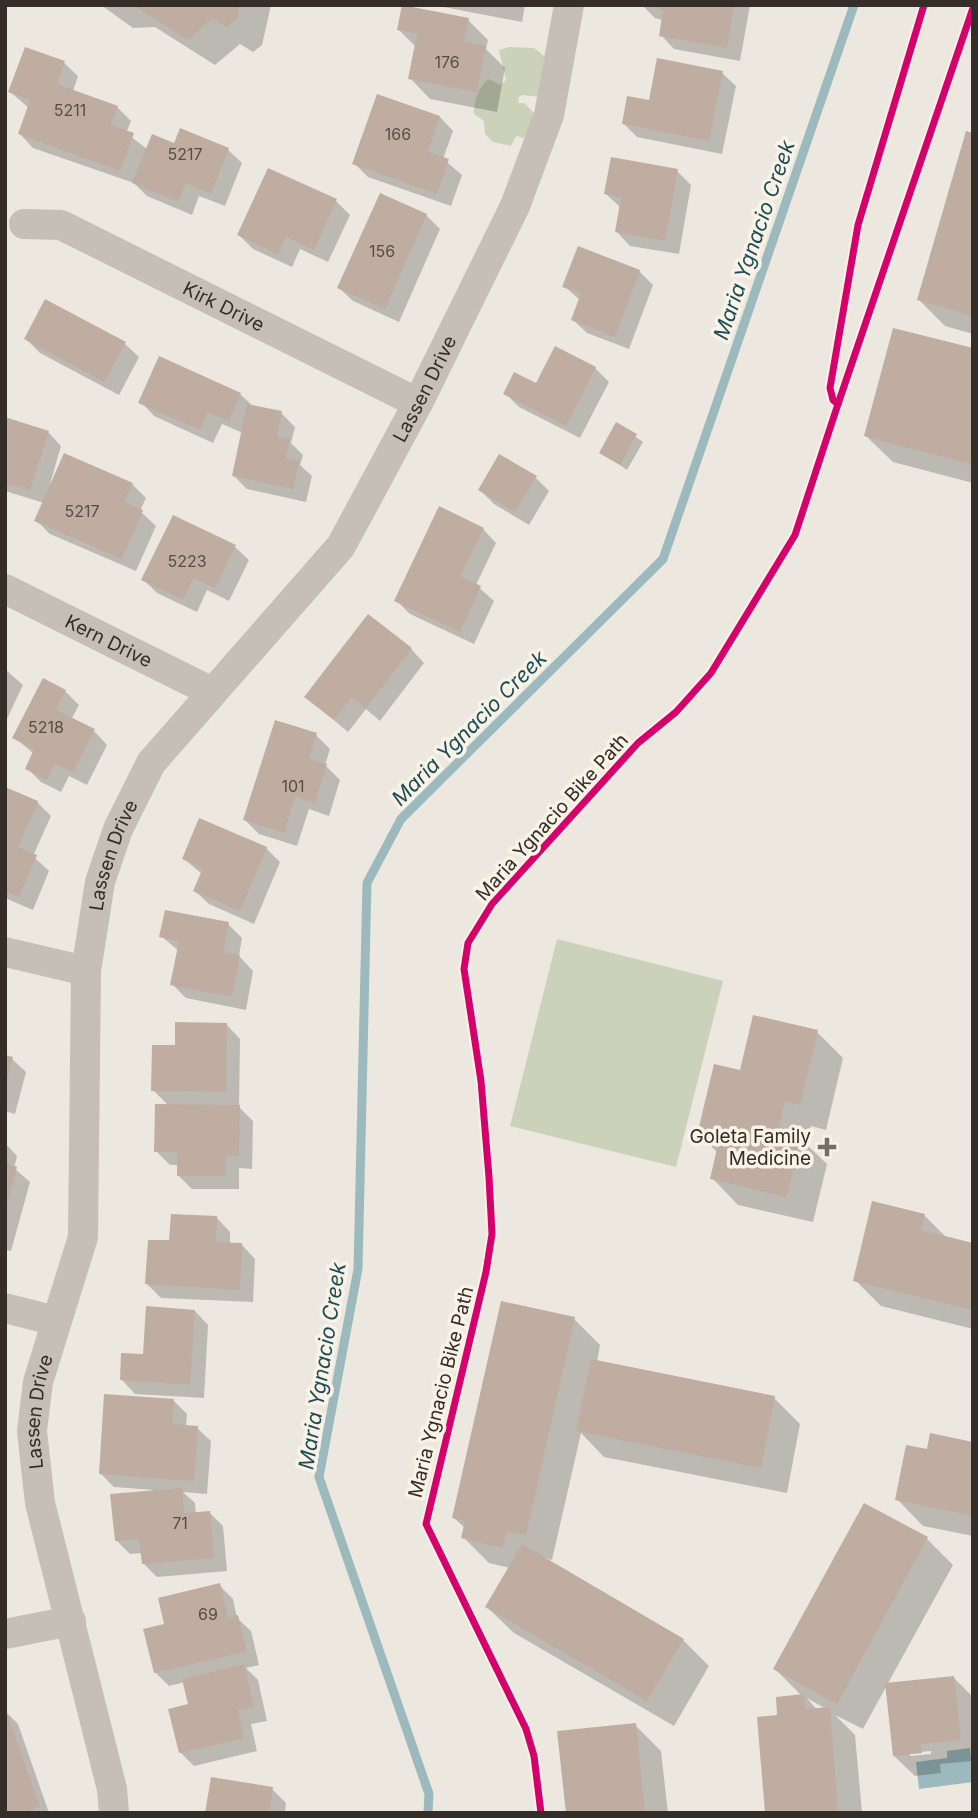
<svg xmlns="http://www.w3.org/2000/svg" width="978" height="1818" font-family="Inter,sans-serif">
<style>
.green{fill:#cbd2b9}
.water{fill:#9cbabd}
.shadow{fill:#0003;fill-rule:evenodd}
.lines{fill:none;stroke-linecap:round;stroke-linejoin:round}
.stream{stroke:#9cbabd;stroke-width:9}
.building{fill:#bfada1}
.minor{stroke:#c5bfb8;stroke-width:30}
.cycleway-casing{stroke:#f9f2e6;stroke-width:11}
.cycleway{stroke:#d6006c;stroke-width:7}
.poi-dot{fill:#756e67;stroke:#f9f2e6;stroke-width:2.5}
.labels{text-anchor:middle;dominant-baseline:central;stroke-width:7;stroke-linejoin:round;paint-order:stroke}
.number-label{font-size:16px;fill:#584d46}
.street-label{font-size:19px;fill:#352d27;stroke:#f9f2e6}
.poi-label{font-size:19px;fill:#352d27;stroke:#f9f2e6;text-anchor:end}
.water-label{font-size:21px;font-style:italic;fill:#1c4d57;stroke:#f9f2e6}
</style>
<rect width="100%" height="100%" fill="#ece8df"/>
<g class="green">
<path d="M509,47L534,48L550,61L539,97L523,95L519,97L518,103H524L537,116L524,138L516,136L511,146L493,142L485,134L484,121L474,114C473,103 479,85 489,79L500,85L506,80L499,50Z"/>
<path d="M557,939L723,981L676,1167L510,1126Z"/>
</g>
<path class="water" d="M970,1748L973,1782L919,1789L916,1762L947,1758V1751Z"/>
<g class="shadow">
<path d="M101,5H271L262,45L253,52L240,44L215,65L155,27L133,28Z"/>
<path d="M433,5H525L522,22Z"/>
<path d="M642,5H750L740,61L674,49L661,35L663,20L655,18Z"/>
<path d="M468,20L488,40L486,49L505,68L497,112L430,99L410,78L416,47L399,30Z"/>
<path d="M64,63L78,76L73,91L117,107L131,121L126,133L147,149L175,145L181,131L228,150L242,163L225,206L199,196L192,215L147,196L134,183L33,148L20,134L29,108L10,92Z"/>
<path d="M722,73L736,86L722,154L637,137L623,123L650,102Z"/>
<path d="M440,117L453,131L443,159L462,175L451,206L368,177L354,163Z"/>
<path d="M973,134V334L945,326L919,300Z"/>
<path d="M677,171L691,185L679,254L630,246L617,232L621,208L606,194Z"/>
<path d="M336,201L350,215L328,262L300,249L292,267L253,249L239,235Z"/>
<path d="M426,215L440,229L399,322L353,301L339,288Z"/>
<path d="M639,271L653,285L629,349L587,333L573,320L580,300L564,286Z"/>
<path d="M26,339L125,344L139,357L119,395L40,353Z"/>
<path d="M973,350V483L893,462L866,436Z"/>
<path d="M595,368L609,382L580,438L519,407L506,394Z"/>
<path d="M240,394L254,407L281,413L295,427L291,443L303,455L300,465L312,476L306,502L247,489L233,475L243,433L222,424L213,443L154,416L141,402Z"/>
<path d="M5,419L48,432L61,446L50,484H132L146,498L140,511L156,526L136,571L50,534L36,520L44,503L5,491Z"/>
<path d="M617,424L643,442L627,470L601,452Z"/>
<path d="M536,478L549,491L529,525L494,504L480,490Z"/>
<path d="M483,529L496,543L476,585L494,601L474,644L410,614L396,600Z"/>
<path d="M235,547L249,560L229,601L207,590L197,612L157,593L144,580Z"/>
<path d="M411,649L424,663L380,721L366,709L348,732L306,697Z"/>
<path d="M5,669L23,685L6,721H5Z"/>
<path d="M65,691L79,705L71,720L94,731L107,745L87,785L69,776L61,792L41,782L27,768L34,754L15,738Z"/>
<path d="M316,735L330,749L325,765L340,780L329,816L309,809L297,846L259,834L245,820Z"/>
<path d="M5,789L37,802L51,816L33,856L49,871L33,910L5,898Z"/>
<path d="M266,848L280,862L254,924L209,904L195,891L202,874L184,859Z"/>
<path d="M228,924L242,938L239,956L253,971L246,1010L186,998L172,984L179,951L161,936Z"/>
<path d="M227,1025L240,1039L239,1107L253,1121L252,1169L239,1168V1189H192L178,1175L179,1165H170L156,1151L169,1106L153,1090L176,1047Z"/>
<path d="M817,1032L843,1058L826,1130L811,1126L807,1145L827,1164L813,1222L738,1205L712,1178L718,1153L699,1134L741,1072Z"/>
<path d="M5,1057L12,1059L26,1072L15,1114L5,1111Z"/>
<path d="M5,1143L17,1156L14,1168L30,1182L11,1251L5,1250Z"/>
<path d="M925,1216L947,1238L973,1244V1329L881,1306L855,1280Z"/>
<path d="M217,1218L230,1232V1244L242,1245L255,1259L253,1302L161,1298L147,1284L171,1242Z"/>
<path d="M195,1311L208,1325L204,1398L135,1394L122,1380Z"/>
<path d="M574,1319L600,1345L597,1362L774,1398L800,1424L787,1493L604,1457L581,1433L552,1560L544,1558L683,1640L709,1666L674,1726L514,1633L487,1607L510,1568L489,1563L463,1537L465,1528L454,1518Z"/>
<path d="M173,1400L187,1414L186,1427L197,1428L211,1441L207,1494L183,1492L195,1503L196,1514L209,1512L223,1526L227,1571L157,1577L143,1563L142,1553L130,1554L116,1540L153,1490L114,1487L100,1473Z"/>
<path d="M973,1444V1536L923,1526L897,1499L928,1451Z"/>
<path d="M927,1539L953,1565L887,1685L954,1678L973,1697V1761L940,1764L941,1773L915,1776L894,1756L887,1685L863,1729L835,1715L855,1735L862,1813H767L779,1717L802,1696L775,1669ZM807,1698L826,1709L817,1710ZM931,1751V1754L910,1756V1753Z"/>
<path d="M219,1585L233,1599L237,1618L251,1631L259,1665L246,1668L258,1680L267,1721L251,1724L257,1751L194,1766L180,1752L190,1705L185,1682L169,1686L155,1672L166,1626Z"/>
<path d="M5,1711L18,1724L49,1813H5Z"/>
<path d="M635,1725L661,1751L668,1813H568Z"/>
<path d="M272,1789L286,1803L285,1813H207Z"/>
</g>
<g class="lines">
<path class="stream" d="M428,1813L429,1794L319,1477L358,1269L367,883L401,819L663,559L854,5"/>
</g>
<g class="building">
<path d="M133,5H239L237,19L226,27L212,19L188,40Z"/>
<path d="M402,5L469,18L464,41L486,46L477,92L408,79L417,34L397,30Z"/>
<path d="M647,5H734L727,48L659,36L663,10Z"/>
<path d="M25,47L65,61L57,84L118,106L111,125L134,133L120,171L18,134L30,100L8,92Z"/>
<path d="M657,58L723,71L709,141L622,124L627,96L649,100Z"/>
<path d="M377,94L440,116L428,152L449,159L437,194L352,164Z"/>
<path d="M180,128L229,148L211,194L186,183L178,202L132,183L152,134L174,143Z"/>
<path d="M966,131L973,133V316L917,300Z"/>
<path d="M611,157L678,169L665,241L615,232L621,197L604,194Z"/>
<path d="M268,168L337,199L314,250L286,237L278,254L237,235Z"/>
<path d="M380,193L427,214L385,309L337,288Z"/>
<path d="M578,246L640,270L615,337L571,320L581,293L562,287Z"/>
<path d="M45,299L126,342L104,382L24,339Z"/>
<path d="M893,328L973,348V465L864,436Z"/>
<path d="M555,346L596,367L566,426L503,394L514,372L536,383Z"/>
<path d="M159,356L241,393L229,421L208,412L200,430L138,403Z"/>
<path d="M247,404L282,411L277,437L290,439L286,458L299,461L293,489L232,476Z"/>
<path d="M5,417L49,431L30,490L5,483Z"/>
<path d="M616,422L637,434L620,465L599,453Z"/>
<path d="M64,453L133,483L124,502L143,510L122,559L34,521Z"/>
<path d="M499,454L537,476L515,512L478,490Z"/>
<path d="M439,506L484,528L460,576L481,586L460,632L394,601Z"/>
<path d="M173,515L236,545L215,588L193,578L183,600L141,580Z"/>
<path d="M368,614L412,648L366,708L351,697L334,720L304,697Z"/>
<path d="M43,678L66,690L56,710L95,729L73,772L55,763L47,780L25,769L34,749L12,738Z"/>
<path d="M275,720L317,733L309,759L327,764L315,803L295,797L284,833L243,820Z"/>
<path d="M5,787L38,801L18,847L37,855L19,897L5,891Z"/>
<path d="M199,818L267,847L240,911L193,891L203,868L182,859Z"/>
<path d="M165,910L229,922L223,952L240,955L232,997L170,985L179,941L159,937Z"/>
<path d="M753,1015L818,1030L800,1105L785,1101L778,1131L801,1136L787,1197L710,1179L719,1140L697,1135L714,1064L740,1070Z"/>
<path d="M175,1022L227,1023L226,1092L151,1091L152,1045H175Z"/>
<path d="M5,1055L13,1057L6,1083H5Z"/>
<path d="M155,1104L240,1105L239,1156L226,1155V1176H177V1152H154Z"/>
<path d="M5,1163L17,1167L6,1208H5Z"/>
<path d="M872,1201L925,1214L921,1230L973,1243V1310L853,1281Z"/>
<path d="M171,1214L217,1216L216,1242L242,1243L240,1290L145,1284L148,1240H169Z"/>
<path d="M501,1301L575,1317L526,1535L507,1531L503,1548L461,1538L465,1521L452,1518Z"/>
<path d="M146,1306L195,1310L190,1385L120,1380L121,1353L143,1354Z"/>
<path d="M591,1359L775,1396L761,1468L576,1431Z"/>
<path d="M104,1394L174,1399L172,1424L198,1426L194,1481L99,1474Z"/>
<path d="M930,1433L973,1442V1516L895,1500L906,1445L927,1449Z"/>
<path d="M182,1488L184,1513L210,1511L214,1558L142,1564L139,1539L115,1541L110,1494Z"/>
<path d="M864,1503L928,1537L837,1704L773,1669Z"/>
<path d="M522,1544L684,1639L647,1701L485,1607Z"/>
<path d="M220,1583L228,1618L238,1615L247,1651L154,1673L143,1629L164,1624L158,1598Z"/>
<path d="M244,1664L254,1707L238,1710L244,1738L179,1753L168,1709L188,1704L182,1679Z"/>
<path d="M954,1676L961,1740L921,1744L922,1753L893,1756L885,1683Z"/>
<path d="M804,1694L805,1709L830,1707L838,1813H765L757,1717L777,1715L776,1697Z"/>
<path d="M6,1710L40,1807L23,1813H5Z"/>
<path d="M636,1723L645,1813H566L557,1731Z"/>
<path d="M211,1777L273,1787L269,1813H205Z"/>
</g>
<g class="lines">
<g class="minor">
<path id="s1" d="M24,224L61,225L418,403"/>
<path id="s2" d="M5,589L212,692"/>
<path d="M5,952L86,971"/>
<path d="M5,1308L56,1321"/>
<path d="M5,1634L71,1621"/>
<path id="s3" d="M114,1813L112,1789L40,1503L32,1431L38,1382L83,1237L86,971L100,882L118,829L151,763L341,546L418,403L515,206L549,115L569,5"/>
</g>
<defs>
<g id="cycleway">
<path d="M838,404L973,8"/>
<path d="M541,1813L534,1756L526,1729L426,1524L486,1272L492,1234L489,1177L481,1081L464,969L468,943L492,904L638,743L676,712L711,673L795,535L838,404L833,400L830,388L858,225L924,5"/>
</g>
</defs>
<use href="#cycleway" class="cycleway-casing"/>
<use href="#cycleway" class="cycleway"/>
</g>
<path class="poi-dot" d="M823.5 1136.5h7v7h7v7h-7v7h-7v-7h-7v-7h7z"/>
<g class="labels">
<g class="number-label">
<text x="447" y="62">176</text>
<text x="70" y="110">5211</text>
<text x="398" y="134">166</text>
<text x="185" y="154">5217</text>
<text x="382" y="251">156</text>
<text x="82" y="511">5217</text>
<text x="187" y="561">5223</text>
<text x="46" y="727">5218</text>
<text x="293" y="786">101</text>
<text x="180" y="1523">71</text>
<text x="208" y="1614">69</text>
</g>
<g class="street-label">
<text stroke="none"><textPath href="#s1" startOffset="219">Kirk Drive</textPath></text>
<text stroke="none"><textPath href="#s3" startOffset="1545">Lassen Drive</textPath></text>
<text stroke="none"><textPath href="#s2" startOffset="116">Kern Drive</textPath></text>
<text transform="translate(552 817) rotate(-48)">Maria Ygnacio Bike Path</text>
<text stroke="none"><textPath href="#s3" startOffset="978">Lassen Drive</textPath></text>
<text transform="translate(441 1392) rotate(-76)">Maria Ygnacio Bike Path</text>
<text stroke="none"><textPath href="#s3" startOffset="411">Lassen Drive</textPath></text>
</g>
<g class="poi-label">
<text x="811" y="1136">Goleta Family<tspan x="811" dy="22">Medicine</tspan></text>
</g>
<g class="water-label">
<text transform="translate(754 240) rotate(-71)">Maria Ygnacio Creek</text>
<text transform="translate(469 728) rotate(-45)">Maria Ygnacio Creek</text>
<text transform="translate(322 1366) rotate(-81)">Maria Ygnacio Creek</text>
</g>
</g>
<rect width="978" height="1818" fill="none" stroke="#352d27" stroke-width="14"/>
</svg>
